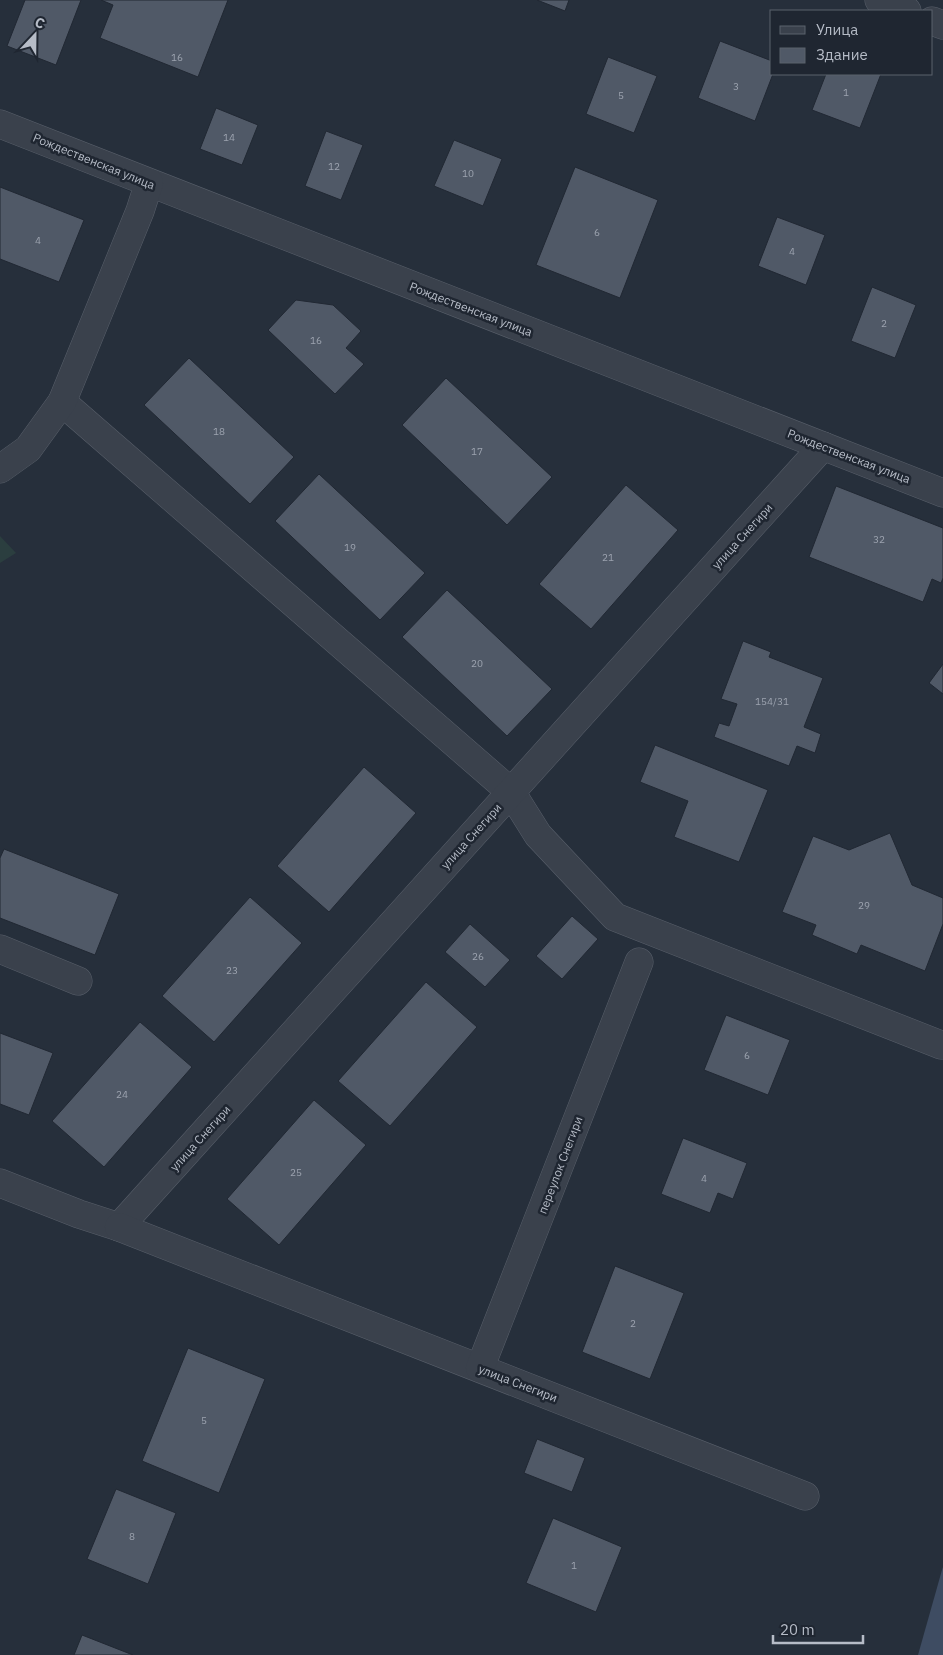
<svg xmlns="http://www.w3.org/2000/svg" width="943" height="1655" font-family="'IBM Plex Sans',sans-serif">
<style>
.green{fill:#2b3e3f}
.water{fill:#3e4c62}
.building{fill:#505967;stroke:#212833}
.lines{fill:none;stroke-linecap:round;stroke-linejoin:round}
.minor-casing{stroke:#585f6a;stroke-width:29}
.minor{stroke:#3a414c;stroke-width:28}
.labels{text-anchor:middle;dominant-baseline:central;stroke-width:5;stroke-linejoin:round;paint-order:stroke}
.number-label{font-size:10px;fill:#9ca3af}
.street-label{font-size:12px;fill:#b6bcc7;stroke:#1f2631}
</style>
<rect width="100%" height="100%" fill="#262f3b"/>
<path class="green" d="M0,536L16,553L0,563Z"/>
<path class="water" d="M943,1567V1655H918L942,1570Z"/>
<g class="building">
<path d="M25,0H81L56,65L7,46Z"/>
<path d="M101,0H228L198,77L100,38L113,5Z"/>
<path d="M537,0H569L565,11Z"/>
<path d="M720,41L772,61V74H773L755,121L698,98Z"/>
<path d="M608,57L657,76L634,133L586,114Z"/>
<path d="M826,74H881L860,128L812,110Z"/>
<path d="M216,108L258,125L242,165L200,149Z"/>
<path d="M326,131L363,145L341,200L305,186Z"/>
<path d="M454,140L502,159L483,206L434,186Z"/>
<path d="M575,167L658,200L620,298L536,265Z"/>
<path d="M0,187L84,220L59,282L0,259Z"/>
<path d="M777,217L825,235L806,285L758,266Z"/>
<path d="M872,287L916,305L895,358L851,341Z"/>
<path d="M296,300L333,305L361,331L346,348L364,364L335,394L268,330Z"/>
<path d="M189,358L294,457L250,504L144,405Z"/>
<path d="M446,378L552,477L507,525L402,425Z"/>
<path d="M319,474L425,573L380,620L275,521Z"/>
<path d="M626,485L678,530L591,629L539,584Z"/>
<path d="M836,486L943,528V578L941,583L932,579L923,602L809,557Z"/>
<path d="M447,590L552,689L507,736L402,637Z"/>
<path d="M743,641L771,652L769,657L823,678L804,727L821,734L815,753L797,746L789,766L714,737L719,723L729,726L737,704L721,699Z"/>
<path d="M943,664V694L929,683Z"/>
<path d="M655,745L768,790L739,862L674,837L688,801L640,782Z"/>
<path d="M364,767L416,813L329,912L277,866Z"/>
<path d="M890,833L912,885L943,898V924L925,971L861,945L857,954L812,935L816,925L782,912L813,836L849,850Z"/>
<path d="M4,849L119,894L95,955L0,918V858Z"/>
<path d="M250,897L302,943L214,1042L162,996Z"/>
<path d="M572,916L598,939L562,979L536,956Z"/>
<path d="M470,924L510,960L485,987L445,952Z"/>
<path d="M426,982L477,1027L390,1126L338,1081Z"/>
<path d="M726,1015L790,1040L768,1095L704,1070Z"/>
<path d="M140,1022L192,1067L104,1167L52,1121Z"/>
<path d="M0,1033L53,1053L29,1115L0,1104Z"/>
<path d="M314,1100L366,1145L279,1245L227,1199Z"/>
<path d="M683,1138L747,1163L733,1199L718,1193L710,1213L661,1194Z"/>
<path d="M615,1266L684,1293L650,1379L582,1352Z"/>
<path d="M188,1348L265,1379L219,1493L142,1461Z"/>
<path d="M537,1439L585,1458L572,1492L524,1473Z"/>
<path d="M116,1489L176,1513L148,1584L87,1559Z"/>
<path d="M553,1518L622,1547L596,1612L526,1583Z"/>
<path d="M82,1635L133,1655H74Z"/>
</g>
<g class="lines">
<defs>
<g id="minor">
<path d="M879,0L907,11"/>
<path d="M932,21L943,25"/>
<path d="M0,124L943,493"/>
<path d="M62,402L511,792L538,835L615,917L941,1045"/>
<path d="M0,469L28,449L62,402L140,211L149,183"/>
<path d="M0,949L78,981"/>
<path d="M0,1183L79,1214L119,1227L823,446"/>
<path d="M119,1227L805,1496"/>
<path d="M480,1368L639,962"/>
</g>
</defs>
<use href="#minor" class="minor-casing"/>
<use href="#minor" class="minor"/>
</g>
<g class="labels">
<g class="number-label">
<text x="177" y="57">16</text>
<text x="736" y="86">3</text>
<text x="846" y="92">1</text>
<text x="621" y="95">5</text>
<text x="229" y="137">14</text>
<text x="334" y="166">12</text>
<text x="468" y="173">10</text>
<text x="597" y="232">6</text>
<text x="38" y="240">4</text>
<text x="792" y="251">4</text>
<text x="884" y="323">2</text>
<text x="316" y="340">16</text>
<text x="219" y="431">18</text>
<text x="477" y="451">17</text>
<text x="879" y="539">32</text>
<text x="350" y="547">19</text>
<text x="608" y="557">21</text>
<text x="477" y="663">20</text>
<text x="772" y="701">154/31</text>
<text x="864" y="905">29</text>
<text x="478" y="956">26</text>
<text x="232" y="970">23</text>
<text x="747" y="1055">6</text>
<text x="122" y="1094">24</text>
<text x="296" y="1172">25</text>
<text x="704" y="1178">4</text>
<text x="633" y="1323">2</text>
<text x="204" y="1420">5</text>
<text x="132" y="1536">8</text>
<text x="574" y="1565">1</text>
</g>
<g class="street-label">
<text transform="translate(94 161) rotate(22)">Рождественская улица</text>
<text transform="translate(471 309) rotate(21)">Рождественская улица</text>
<text transform="translate(849 456) rotate(21)">Рождественская улица</text>
<text transform="translate(742 536) rotate(-48)">улица Снегири</text>
<text transform="translate(471 836) rotate(-48)">улица Снегири</text>
<text transform="translate(200 1138) rotate(-48)">улица Снегири</text>
<text transform="translate(560 1165) rotate(-69)">переулок Снегири</text>
<text transform="translate(518 1383) rotate(21)">улица Снегири</text>
</g>
</g>
<rect x="770" y="10" width="162" height="65" fill="#1f2631" stroke="#5b626d"/>
<rect x="780" y="26" width="25" height="8" fill="#3a414c" stroke="#5b626d"/>
<text x="816" y="35" font-size="15" fill="#b6bcc7">Улица</text>
<rect x="780" y="48" width="25" height="15" fill="#505967" stroke="#5b626d"/>
<text x="816" y="60" font-size="15" fill="#b6bcc7">Здание</text>
<g transform="translate(35 35) rotate(22)" stroke="#1f2631" stroke-width="4" paint-order="stroke">
<path d="M0-4L9 19L0 12L-9 19Z" fill="#b6bcc7"/>
<text y="-8" font-size="14" font-weight="bold" text-anchor="middle" fill="#b6bcc7">С</text>
</g>
<path d="M773 1635v8h90v-8" fill="none" stroke="#b6bcc7" stroke-width="2.5"/>
<text x="780" y="1635" font-size="15" fill="#b6bcc7" stroke="#1f2631" stroke-width="4" paint-order="stroke">20 m</text>
</svg>
